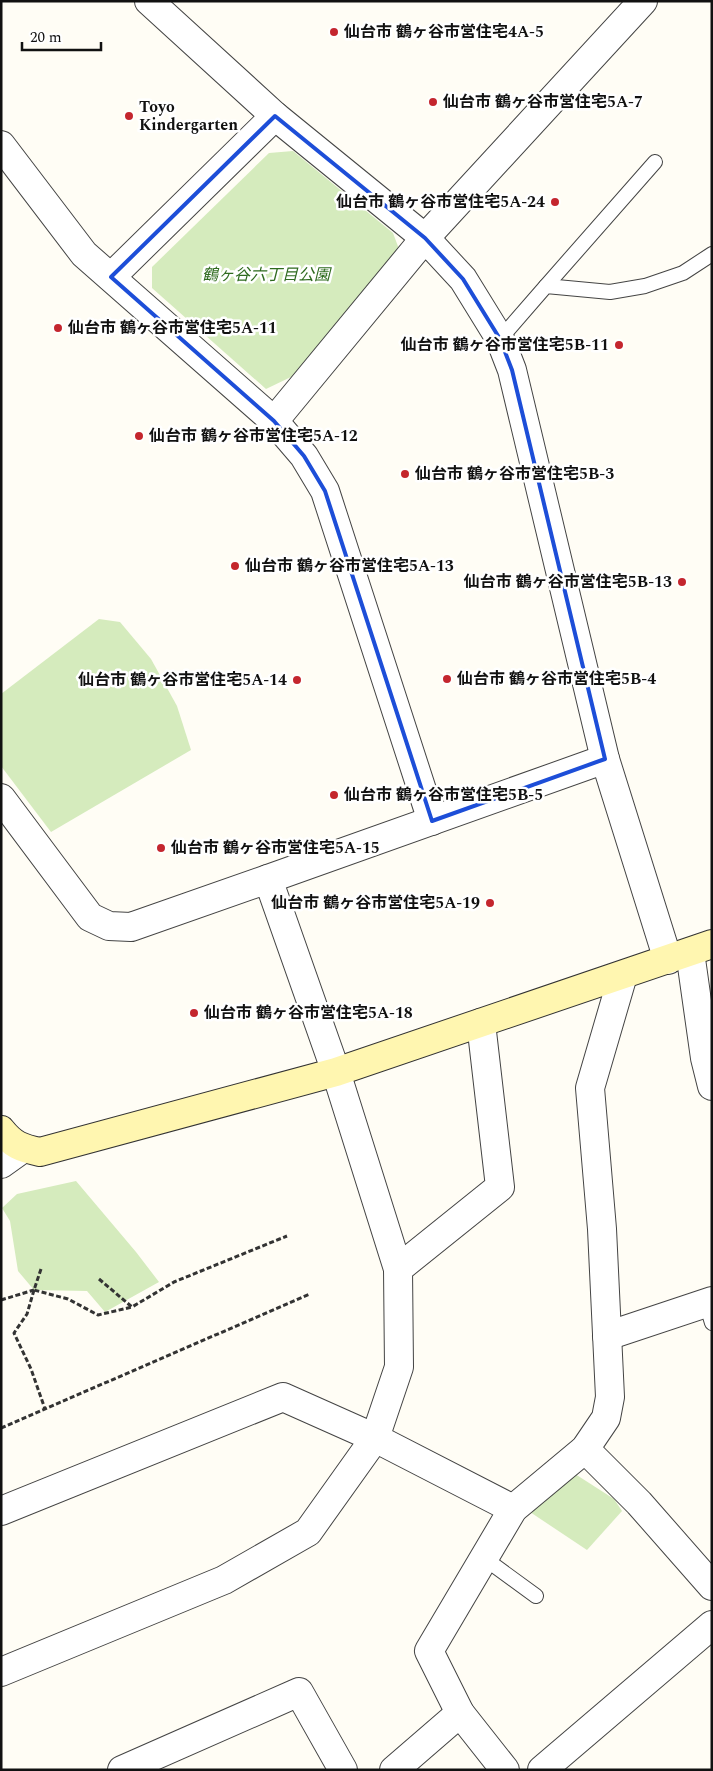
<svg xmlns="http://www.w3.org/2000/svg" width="713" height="1771" font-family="Spectral,'Noto Sans JP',serif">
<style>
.green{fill:#d5ebbd}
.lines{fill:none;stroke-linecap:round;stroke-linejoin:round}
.lane-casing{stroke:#444;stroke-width:16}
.street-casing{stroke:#444;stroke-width:30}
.secondary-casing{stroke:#333;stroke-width:30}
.path{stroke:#333;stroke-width:3;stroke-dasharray:5 2.5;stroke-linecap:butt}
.lane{stroke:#fff;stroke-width:14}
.street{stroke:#fff;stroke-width:28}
.secondary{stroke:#fff6b0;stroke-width:28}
.marked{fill:none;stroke:#1d4ed8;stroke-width:4;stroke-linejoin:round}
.poi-dot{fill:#c4262e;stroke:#fff;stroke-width:2}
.labels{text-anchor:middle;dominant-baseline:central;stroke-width:5;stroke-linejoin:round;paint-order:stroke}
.poi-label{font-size:16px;font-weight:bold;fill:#111;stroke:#fff;text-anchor:start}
.park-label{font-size:16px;font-style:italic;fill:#2f6b1f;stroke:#fff}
</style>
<rect width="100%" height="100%" fill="#fffdf5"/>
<g class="green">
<path d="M293,151L393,233L399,249L293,376L266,389L152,288V267L269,153Z"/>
<path d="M99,619L120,622L151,659L177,706L191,750L51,832L1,766V694Z"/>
<path d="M76,1181L136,1252L159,1282L105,1312L87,1291L34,1290L18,1271L10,1221L2,1208L17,1194Z"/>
<path d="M572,1472L614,1499L622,1511L587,1550L527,1510Z"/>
</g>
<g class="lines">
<defs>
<g id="lane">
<path d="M546,286L655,162"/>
<path d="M500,339L546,286L610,292L645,286L683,273L712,254"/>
<path d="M706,1303L712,1323"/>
<path d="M484,1558L536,1596"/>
</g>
<g id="street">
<path d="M149,1L275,116L425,238L643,1"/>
<path d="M1,145L84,254L274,421L304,456L325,491L432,821"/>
<path d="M111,277L275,116"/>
<path d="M274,421L425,238L463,279L500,339L512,370L605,759L668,960"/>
<path d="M1,798L90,917L109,926L131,927L268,879L336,1072L398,1269L399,1367L375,1438L308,1532L224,1580L1,1672"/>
<path d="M268,879L605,759"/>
<path d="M690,952L705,1058L712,1086"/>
<path d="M1,1164L22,1149"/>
<path d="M398,1269L500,1187L481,1023"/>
<path d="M607,1336L712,1301"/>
<path d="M585,1449L639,1503L712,1586"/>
<path d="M1,1511L283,1397L375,1438L513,1509"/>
<path d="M122,1770L299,1692L343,1770"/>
<path d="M394,1770L460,1713"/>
<path d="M505,1770L460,1713L429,1651L513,1509L585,1449L606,1418L610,1397L602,1229L590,1088L623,975"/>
<path d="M542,1770L712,1625"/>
</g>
<path id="secondary" d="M1,1130C13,1145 21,1148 40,1152L336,1072L712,944"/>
</defs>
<use href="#lane" class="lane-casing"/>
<use href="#street" class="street-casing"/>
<use href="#secondary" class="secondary-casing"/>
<g class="path">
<path d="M41,1269L34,1290L68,1299L98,1315L132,1307"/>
<path d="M99,1279L132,1307L174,1282L287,1236"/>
<path d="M34,1290L27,1314L14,1333L31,1369L45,1409"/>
<path d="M1,1300L34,1290"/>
<path d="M1,1428L310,1294"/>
</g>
<use href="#lane" class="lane"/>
<use href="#street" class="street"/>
<use href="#secondary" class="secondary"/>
</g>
<path class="marked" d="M275,116L425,238L463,279L500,339L512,370L605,759L432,821L325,491L304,456L274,421L111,277Z"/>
<g class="poi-dot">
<circle cx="334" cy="32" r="5"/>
<circle cx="433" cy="102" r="5"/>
<circle cx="129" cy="116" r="5"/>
<circle cx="555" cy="202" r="5"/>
<circle cx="58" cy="328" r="5"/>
<circle cx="619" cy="345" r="5"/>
<circle cx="139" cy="436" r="5"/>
<circle cx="405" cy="474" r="5"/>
<circle cx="235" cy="566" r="5"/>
<circle cx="682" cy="582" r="5"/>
<circle cx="447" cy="679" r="5"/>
<circle cx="297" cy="680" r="5"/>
<circle cx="334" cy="795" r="5"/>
<circle cx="161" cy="848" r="5"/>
<circle cx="490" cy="903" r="5"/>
<circle cx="194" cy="1013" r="5"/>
</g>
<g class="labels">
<g class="poi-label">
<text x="344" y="32">仙台市 鶴ヶ谷市営住宅4A-5</text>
<text x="443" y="102">仙台市 鶴ヶ谷市営住宅5A-7</text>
<text x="139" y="107">Toyo<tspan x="139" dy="18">Kindergarten</tspan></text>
<text x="545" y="202" text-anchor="end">仙台市 鶴ヶ谷市営住宅5A-24</text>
<text x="68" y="328">仙台市 鶴ヶ谷市営住宅5A-11</text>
<text x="609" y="345" text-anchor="end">仙台市 鶴ヶ谷市営住宅5B-11</text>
<text x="149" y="436">仙台市 鶴ヶ谷市営住宅5A-12</text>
<text x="415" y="474">仙台市 鶴ヶ谷市営住宅5B-3</text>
<text x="245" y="566">仙台市 鶴ヶ谷市営住宅5A-13</text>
<text x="672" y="582" text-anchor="end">仙台市 鶴ヶ谷市営住宅5B-13</text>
<text x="457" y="679">仙台市 鶴ヶ谷市営住宅5B-4</text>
<text x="287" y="680" text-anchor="end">仙台市 鶴ヶ谷市営住宅5A-14</text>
<text x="344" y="795">仙台市 鶴ヶ谷市営住宅5B-5</text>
<text x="171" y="848">仙台市 鶴ヶ谷市営住宅5A-15</text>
<text x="480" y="903" text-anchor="end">仙台市 鶴ヶ谷市営住宅5A-19</text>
<text x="204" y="1013">仙台市 鶴ヶ谷市営住宅5A-18</text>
</g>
<g class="park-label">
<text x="266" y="275">鶴ヶ谷六丁目公園</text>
</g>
</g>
<rect width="713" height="1771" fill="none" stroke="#111111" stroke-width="5"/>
<path d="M22 42v8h79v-8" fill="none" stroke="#111111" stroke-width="2.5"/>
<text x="30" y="42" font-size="15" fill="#111111" stroke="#ffffff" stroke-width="4" paint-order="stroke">20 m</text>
</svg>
